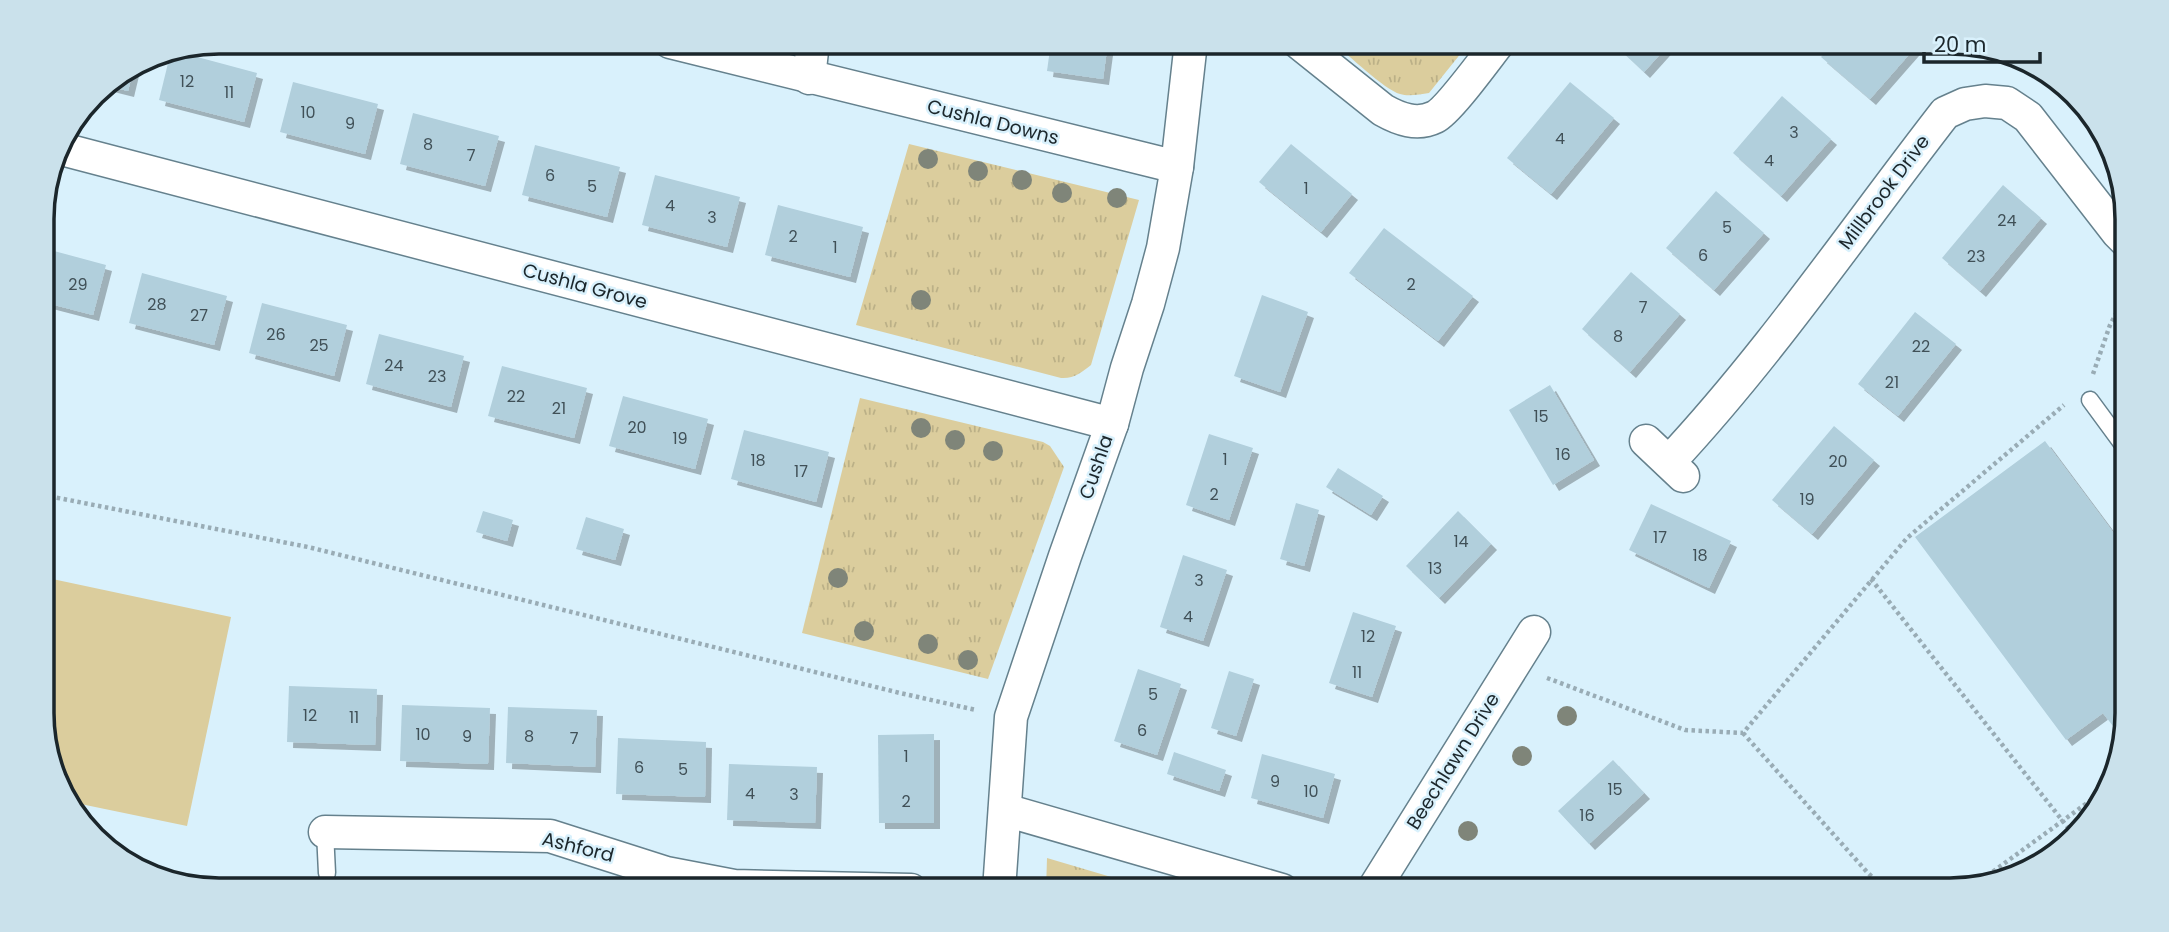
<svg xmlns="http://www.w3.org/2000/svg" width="2169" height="932" font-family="Poppins,sans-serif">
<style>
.grass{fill:url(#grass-tufts)}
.pitch{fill:#dbcd9d}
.building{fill:#b1cfdc;filter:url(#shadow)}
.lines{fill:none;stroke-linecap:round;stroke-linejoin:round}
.service-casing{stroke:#65818d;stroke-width:19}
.minor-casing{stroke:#65818d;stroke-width:35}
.path{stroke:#99acb5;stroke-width:4.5;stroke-dasharray:3.5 3.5;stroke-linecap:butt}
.service{stroke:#fff;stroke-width:16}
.minor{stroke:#fff;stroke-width:32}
.tree{fill:#7f8579}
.labels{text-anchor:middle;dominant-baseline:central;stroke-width:5;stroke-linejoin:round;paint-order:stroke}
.number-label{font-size:16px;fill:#405057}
.street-label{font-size:19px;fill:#1b262b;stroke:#d9f1fc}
.rim{fill:none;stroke:#1b262b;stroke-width:3.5}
</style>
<defs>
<pattern id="grass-tufts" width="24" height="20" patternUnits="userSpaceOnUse" patternTransform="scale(1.75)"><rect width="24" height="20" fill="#dbcd9d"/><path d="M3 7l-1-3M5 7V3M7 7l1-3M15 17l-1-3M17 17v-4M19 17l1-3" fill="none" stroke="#bbb087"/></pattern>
<filter id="shadow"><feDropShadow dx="6" dy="6" stdDeviation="0" flood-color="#0004"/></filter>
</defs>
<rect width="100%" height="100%" fill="#d9f1fc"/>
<g class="grass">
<path d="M1333,42H1470L1429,93C1420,94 1409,97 1400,94C1385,90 1347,54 1333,42Z"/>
<path d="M909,144L1139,200L1091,365C1082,372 1074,379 1061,378L856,325Z"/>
<path d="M860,398L1043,442L1050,446L1064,467L988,679L802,633Z"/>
<path d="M1047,858L1155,890H1046Z"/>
</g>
<path class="pitch" d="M43,577L231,617L187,826L71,802L44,737Z"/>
<g class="building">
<path d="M1051,42H1108L1103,79L1047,71Z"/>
<path d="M1612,42H1671L1644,72Z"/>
<path d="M1835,42H1920L1870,99L1821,57Z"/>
<path d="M171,51H175L257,73L244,122L159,100Z"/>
<path d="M134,66L128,91L104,85L107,83Z"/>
<path d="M293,82L378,104L365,154L280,132Z"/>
<path d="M1570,82L1614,118L1551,194L1507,158Z"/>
<path d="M1782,96L1831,139L1781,196L1733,153Z"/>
<path d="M413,113L499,136L485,186L400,164Z"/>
<path d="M1291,144L1352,194L1321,232L1259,182Z"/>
<path d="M535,145L620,167L607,217L522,195Z"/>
<path d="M655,175L740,197L727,247L642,225Z"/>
<path d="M2003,185L2041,218L1980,291L1942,258Z"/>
<path d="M1716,191L1764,233L1714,290L1666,248Z"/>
<path d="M778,205L863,227L850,277L765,255Z"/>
<path d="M1384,228L1473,296L1438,341L1349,273Z"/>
<path d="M43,248L106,265L93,315L43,302Z"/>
<path d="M1631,272L1680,314L1630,372L1582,329Z"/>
<path d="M142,273L227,296L214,345L129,323Z"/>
<path d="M1262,295L1308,312L1280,392L1234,376Z"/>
<path d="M262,303L347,325L334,376L249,353Z"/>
<path d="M1915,312L1956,344L1898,416L1858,384Z"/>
<path d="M379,334L464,356L451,407L366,384Z"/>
<path d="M502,366L587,388L574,438L488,416Z"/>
<path d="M1550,385L1594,460L1553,485L1509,410Z"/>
<path d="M623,396L708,419L695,469L609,446Z"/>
<path d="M1834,426L1874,460L1812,534L1772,500Z"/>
<path d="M744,430L829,452L816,502L731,479Z"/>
<path d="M1209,434L1253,448L1229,520L1186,505Z"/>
<path d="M2045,441L2127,551V713L2122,738L2103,713L2066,740L1915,537Z"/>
<path d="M1338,468L1383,496L1371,515L1326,487Z"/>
<path d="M1296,503L1319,510L1304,566L1280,559Z"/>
<path d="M1651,504L1731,541L1709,588L1629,550Z"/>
<path d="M483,511L513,520L507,541L476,532Z"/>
<path d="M1458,511L1491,544L1439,598L1406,566Z"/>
<path d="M586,517L624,529L615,560L576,549Z"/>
<path d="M1183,555L1227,570L1203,641L1160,627Z"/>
<path d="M1353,612L1396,626L1372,697L1329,683Z"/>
<path d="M1138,669L1181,684L1157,755L1114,741Z"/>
<path d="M1229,671L1254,679L1236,736L1211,728Z"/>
<path d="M289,686L377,689L375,745L287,742Z"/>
<path d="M402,705L490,708L488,764L400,761Z"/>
<path d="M508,707L597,710L595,767L506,763Z"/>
<path d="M934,734V823H879L878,735Z"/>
<path d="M618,738L706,742L705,797L616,794Z"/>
<path d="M1174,752L1226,770L1219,791L1167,774Z"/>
<path d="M1262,754L1335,774L1323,818L1251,798Z"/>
<path d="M1613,760L1644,793L1589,844L1558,811Z"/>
<path d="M729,764L817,767L815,823L727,820Z"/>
</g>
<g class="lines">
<defs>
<g id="service">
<path d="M2090,400L2126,449"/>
<path d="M325,832L327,873"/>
</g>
<g id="minor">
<path d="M670,42L1177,167"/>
<path d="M1298,42L1383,110C1399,119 1417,126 1435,117C1449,110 1487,57 1499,42"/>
<path d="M809,78L813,42"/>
<path d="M58,148L1112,424"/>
<path d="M1646,441L1683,476"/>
<path d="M1669,462C1770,354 1854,230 1945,113L1965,104L1985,101L2007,103L2028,117L2118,233L2126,241"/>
<path d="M1005,810L1282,890"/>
<path d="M325,832L550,836L666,873L734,886L911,890"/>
<path d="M999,890L1011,717L1065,556L1112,424L1127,368L1148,304L1163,248L1177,167L1191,42"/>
<path d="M1373,890L1534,632"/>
</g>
</defs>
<use href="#service" class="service-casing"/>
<use href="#minor" class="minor-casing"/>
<g class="path">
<path d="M2093,374L2110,325L2126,295"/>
<path d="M43,495L308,547L900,693L976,710"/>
<path d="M1871,579L2073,834"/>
<path d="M1547,678L1685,730L1743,733L1907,538L2064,405"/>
<path d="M1743,733L1867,872L1886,890"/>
<path d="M1976,884L2109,787"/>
</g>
<use href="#service" class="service"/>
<use href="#minor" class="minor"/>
</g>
<g class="tree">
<circle cx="928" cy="159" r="10"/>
<circle cx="978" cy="171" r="10"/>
<circle cx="1022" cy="180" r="10"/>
<circle cx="1062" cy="193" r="10"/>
<circle cx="1117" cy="198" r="10"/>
<circle cx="921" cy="300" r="10"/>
<circle cx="921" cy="428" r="10"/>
<circle cx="955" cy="440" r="10"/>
<circle cx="993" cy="451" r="10"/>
<circle cx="838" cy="578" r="10"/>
<circle cx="864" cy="631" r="10"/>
<circle cx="928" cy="644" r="10"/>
<circle cx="968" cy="660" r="10"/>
<circle cx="1567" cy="716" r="10"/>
<circle cx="1522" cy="756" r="10"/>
<circle cx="1468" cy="831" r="10"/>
</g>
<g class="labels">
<g class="number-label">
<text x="187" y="81">12</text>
<text x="229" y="92">11</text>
<text x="308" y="112">10</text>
<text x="350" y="123">9</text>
<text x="1794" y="132">3</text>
<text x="1560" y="138">4</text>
<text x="428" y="144">8</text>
<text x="471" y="155">7</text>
<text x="1769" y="160">4</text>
<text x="550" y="175">6</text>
<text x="592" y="186">5</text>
<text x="1306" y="188">1</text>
<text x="670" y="205">4</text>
<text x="712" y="217">3</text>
<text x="2007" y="220">24</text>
<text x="1727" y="227">5</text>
<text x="793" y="236">2</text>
<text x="835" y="247">1</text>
<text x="1703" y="255">6</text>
<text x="1976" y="256">23</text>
<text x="78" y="284">29</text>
<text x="1411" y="284">2</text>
<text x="157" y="304">28</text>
<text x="1643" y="307">7</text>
<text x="199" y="315">27</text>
<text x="276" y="334">26</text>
<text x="1618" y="336">8</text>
<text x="319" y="345">25</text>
<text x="1921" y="346">22</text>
<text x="394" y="365">24</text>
<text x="437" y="376">23</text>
<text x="1892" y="382">21</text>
<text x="516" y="396">22</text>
<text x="559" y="408">21</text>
<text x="1541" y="416">15</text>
<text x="637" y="427">20</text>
<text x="680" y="438">19</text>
<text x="1563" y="454">16</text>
<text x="1225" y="459">1</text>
<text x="758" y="460">18</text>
<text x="1838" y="461">20</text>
<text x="801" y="471">17</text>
<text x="1214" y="494">2</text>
<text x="1807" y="499">19</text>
<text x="1660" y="537">17</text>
<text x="1461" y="541">14</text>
<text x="1700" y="555">18</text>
<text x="1435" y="568">13</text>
<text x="1199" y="580">3</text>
<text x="1188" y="616">4</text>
<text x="1368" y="636">12</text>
<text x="1357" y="672">11</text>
<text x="1153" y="694">5</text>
<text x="310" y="715">12</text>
<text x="354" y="717">11</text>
<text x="1142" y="730">6</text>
<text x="423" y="734">10</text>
<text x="467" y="736">9</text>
<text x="529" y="736">8</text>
<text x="574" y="738">7</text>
<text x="906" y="756">1</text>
<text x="639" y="767">6</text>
<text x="683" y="769">5</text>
<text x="1275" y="781">9</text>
<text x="1615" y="789">15</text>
<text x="1311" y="791">10</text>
<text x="750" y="793">4</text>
<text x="794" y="794">3</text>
<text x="906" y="801">2</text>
<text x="1587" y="815">16</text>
</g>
<g class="street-label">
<text transform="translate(993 122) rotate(14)">Cushla Downs</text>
<text transform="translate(1884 192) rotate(-53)">Millbrook Drive</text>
<text transform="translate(585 286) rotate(15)">Cushla Grove</text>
<text transform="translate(1096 467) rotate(-71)">Cushla</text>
<text transform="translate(1453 761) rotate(-58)">Beechlawn Drive</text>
<text transform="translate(578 847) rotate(14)">Ashford</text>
</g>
</g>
<path d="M0 0H2169V932H0ZM219 54H1950A165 165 0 0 1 2115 219V713A165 165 0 0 1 1950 878H219A165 165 0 0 1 54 713V219A165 165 0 0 1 219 54Z" fill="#cae1eb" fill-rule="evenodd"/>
<path class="rim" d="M219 54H1950A165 165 0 0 1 2115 219V713A165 165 0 0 1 1950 878H219A165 165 0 0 1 54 713V219A165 165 0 0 1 219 54Z"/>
<path d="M1924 52v10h116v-10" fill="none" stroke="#1b262b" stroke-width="3.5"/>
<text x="1934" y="52" font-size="21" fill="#1b262b" stroke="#d9f1fc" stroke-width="5" paint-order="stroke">20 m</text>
</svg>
